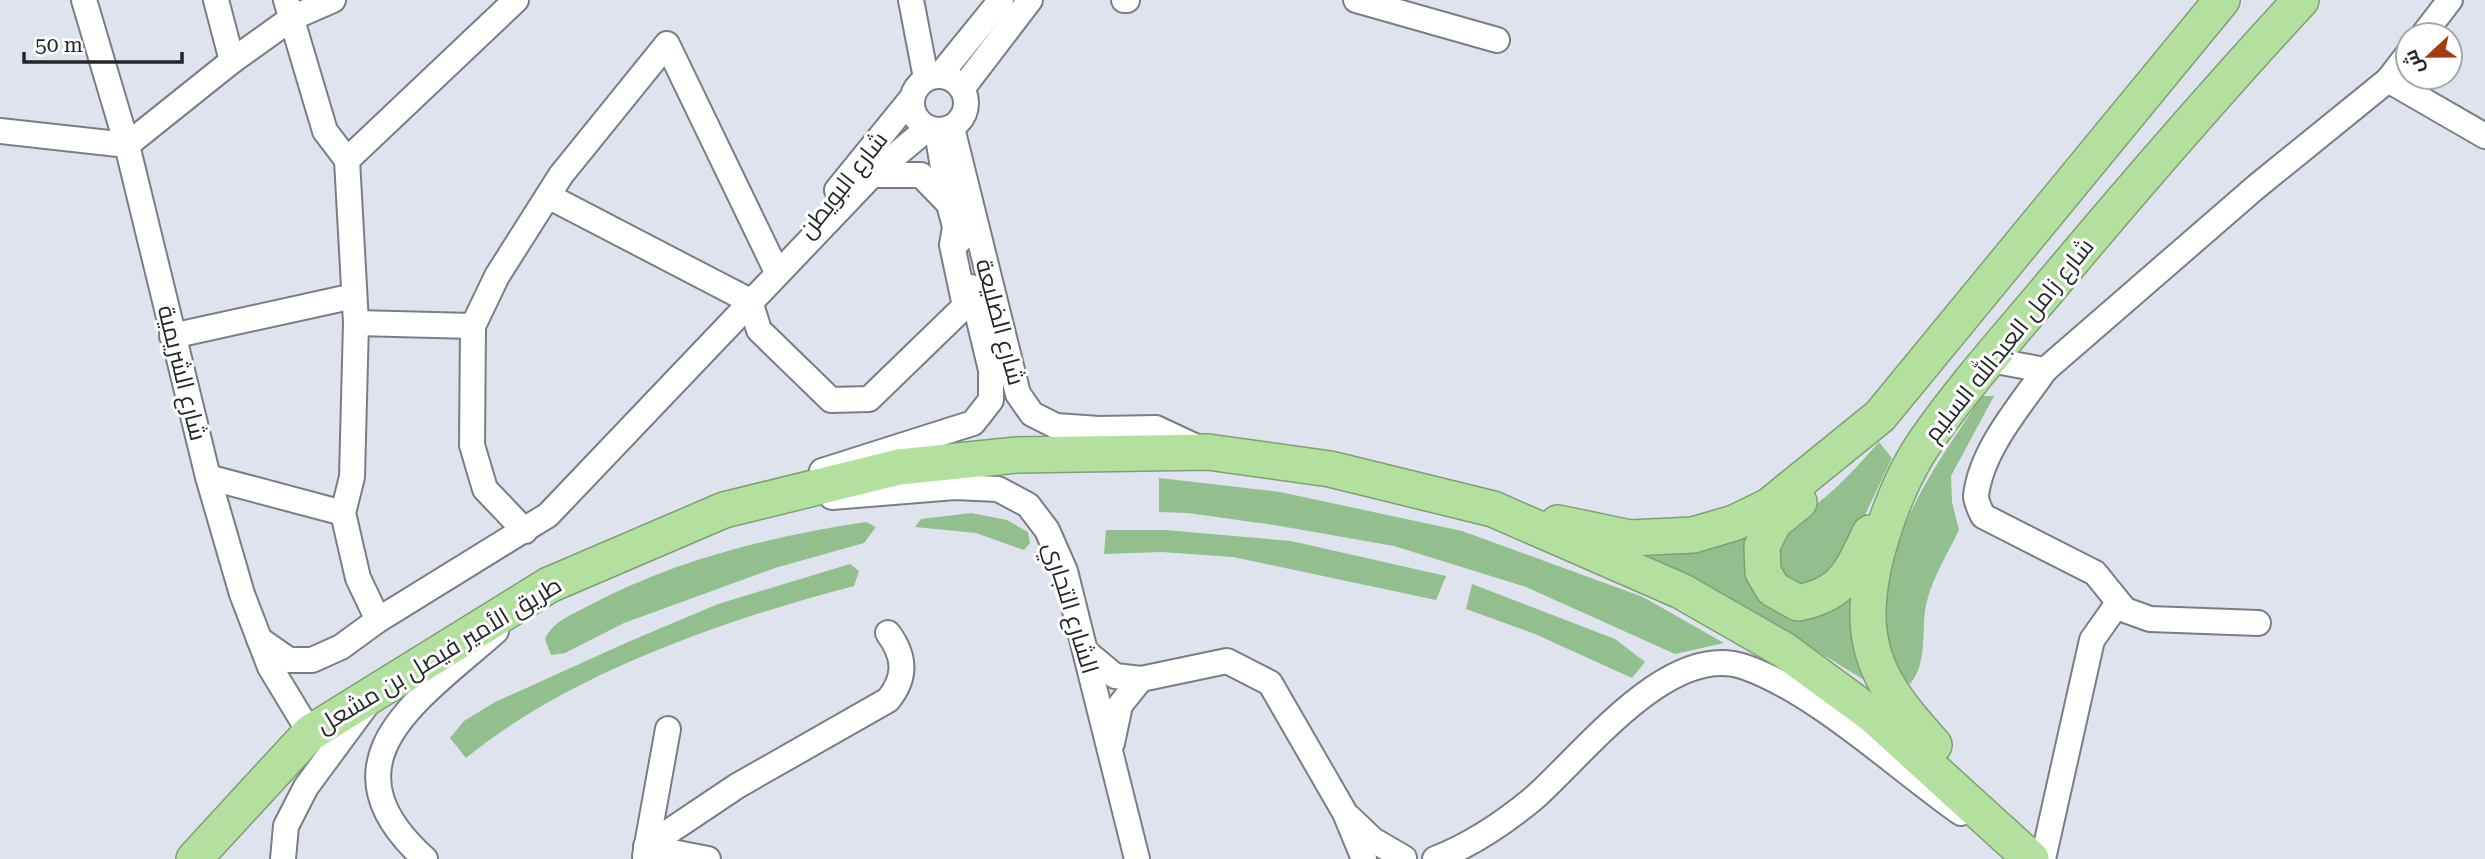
<svg xmlns="http://www.w3.org/2000/svg" width="2485" height="859" font-family="'Roboto Serif',Cairo,serif">
<style>
.green{fill:#92bf8d}
.lines{fill:none;stroke-linecap:round;stroke-linejoin:round}
.minor-casing{stroke:#797d86;stroke-width:28}
.highway-casing{stroke:#819f75;stroke-width:38}
.minor{stroke:#fff;stroke-width:24}
.highway{stroke:#b3e09e;stroke-width:35}
.labels{text-anchor:middle;dominant-baseline:central;stroke-width:6;stroke-linejoin:round;paint-order:stroke}
.street-label{font-size:24px;fill:#242629;stroke:#fff}
</style>
<rect width="100%" height="100%" fill="#dee3ed"/>
<g class="green">
<path d="M1982,396H1994L1951,476L1952,502L1959,530C1947,555 1932,578 1926,605C1921,631 1928,663 1910,684C1893,669 1888,648 1886,626C1879,540 1937,464 1982,396Z"/>
<path d="M1879,442L1892,458L1837,574L1808,587C1778,580 1775,570 1772,541C1788,524 1805,513 1824,498C1844,482 1861,462 1879,442Z"/>
<path d="M1159,478L1280,492L1462,531L1643,597L1724,643L1675,654L1526,587L1394,546L1280,526L1188,513L1159,512Z"/>
<path d="M971,513L1007,520L1028,532L1030,543L1024,550L976,533L915,527L921,519Z"/>
<path d="M866,522L876,527L864,543L775,568L624,623L565,653L551,655L545,639C554,620 572,615 590,605C675,560 772,536 866,522Z"/>
<path d="M1759,528L1764,601C1802,630 1822,602 1857,580L1869,683L1727,596L1638,552Z"/>
<path d="M1106,530H1165L1291,541L1446,576L1436,600L1233,557L1162,552L1104,554Z"/>
<path d="M850,564L859,571L854,586C727,619 568,674 466,758L450,738L464,721L495,702L628,642L718,604Z"/>
<path d="M1472,584L1615,639L1645,662L1632,678L1535,634L1466,609Z"/>
</g>
<g class="lines">
<defs>
<g id="minor">
<path d="M84,0L127,145L208,477L242,594L270,667L310,733"/>
<path d="M286,0L325,131L347,160L356,323L352,477L343,513L358,578L378,620"/>
<path d="M911,0L926,78"/>
<path d="M1124,0H1127"/>
<path d="M1356,0L1497,40"/>
<path d="M2423,35L2450,0"/>
<path d="M2408,54L2388,80L2485,136"/>
<path d="M232,61L292,18L333,0"/>
<path d="M940,75L1001,0"/>
<circle cx="939" cy="103" r="27"/>
<path d="M962,89L1030,0"/>
<path d="M952,128L1018,394L1032,414L1056,426L1099,429L1156,428L1201,449"/>
<path d="M0,131L127,145L232,61L216,0"/>
<path d="M937,131L949,204L959,241"/>
<path d="M347,160L516,0"/>
<path d="M872,175H921L949,204"/>
<path d="M837,190L911,99"/>
<path d="M548,196L750,301L759,330L831,400L869,399L965,306L952,245L955,227"/>
<path d="M356,323L473,326"/>
<path d="M172,336L354,296"/>
<path d="M1990,360L2045,370L2256,187L2388,80"/>
<path d="M2045,370C2020,406 1981,450 1976,496C1976,502 1980,510 1983,516L2095,573L2125,610L2150,619L2258,623"/>
<path d="M822,471L973,423L991,400V370L971,287"/>
<path d="M208,477L343,513"/>
<path d="M832,497L955,487L998,489L1028,505L1047,530L1065,571L1137,859"/>
<path d="M525,531L485,489L472,445L473,326L497,276L561,175L667,44L777,272"/>
<path d="M259,639L289,660H312L341,647L378,620L548,515L872,175L928,128"/>
<path d="M1086,652L1115,676L1141,679L1227,661L1270,683L1345,813L1364,859"/>
<path d="M1112,743L1120,705L1141,679"/>
<path d="M1350,818L1373,840L1404,858"/>
<path d="M646,847L737,786L888,700C907,677 905,656 888,633"/>
<path d="M646,847L708,859"/>
<path d="M645,856L668,729"/>
<path d="M283,859L286,826L306,787L368,703"/>
<path d="M425,859C316,761 421,698 496,631"/>
<path d="M1435,859C1471,845 1504,823 1534,798C1585,753 1670,640 1745,667C1816,692 1897,768 1961,813"/>
<path d="M2043,859L2092,640L2118,603"/>
</g>
<g id="highway">
<path d="M1799,502L1774,522L1762,546L1763,572L1773,589L1798,603C1844,594 1851,572 1870,533"/>
<path d="M1558,523L1630,538L1693,535L1734,523L1769,506L1880,416L2222,0"/>
<path d="M1934,745C1900,706 1869,673 1868,617C1867,563 1896,483 1927,439C1964,386 2009,336 2050,287C2132,189 2215,93 2301,0"/>
<path d="M194,859L310,733L549,585L724,510L899,467L1017,455L1208,452L1330,469L1493,509L1681,591L1784,650L1874,716L2031,859"/>
</g>
</defs>
<use href="#minor" class="minor-casing"/>
<use href="#highway" class="highway-casing"/>
<use href="#minor" class="minor"/>
<use href="#highway" class="highway"/>
</g>
<g class="labels">
<g class="street-label">
<text transform="translate(843 185) rotate(-52)">شارع البويطن</text>
<text transform="translate(1000 322) rotate(75)">شارع الضليعة</text>
<text transform="translate(2009 340) rotate(-51)">شارع زامل العبدالله السليم</text>
<text transform="translate(182 373) rotate(76)">شارع الشريمية</text>
<text transform="translate(1071 608) rotate(73)">الشارع التجاري</text>
<text transform="translate(439 655) rotate(-31)">طريق الأمير فيصل بن مشعل</text>
</g>
</g>
<g transform="translate(2429 56) rotate(248)"><circle r="33" fill="#ffffff" stroke="#a7a8a9" stroke-width="2"/>
<path d="M0-5L12 26L0 18L-12 26Z" fill="#a23c15"/>
<text y="-10" font-size="19" font-weight="bold" text-anchor="middle" fill="#242629">ش</text>
</g>
<path d="M24 52v10h158v-10" fill="none" stroke="#242629" stroke-width="3.5"/>
<text x="35" y="52" font-size="21" fill="#242629" stroke="#ffffff" stroke-width="5" paint-order="stroke">50 m</text>
</svg>
